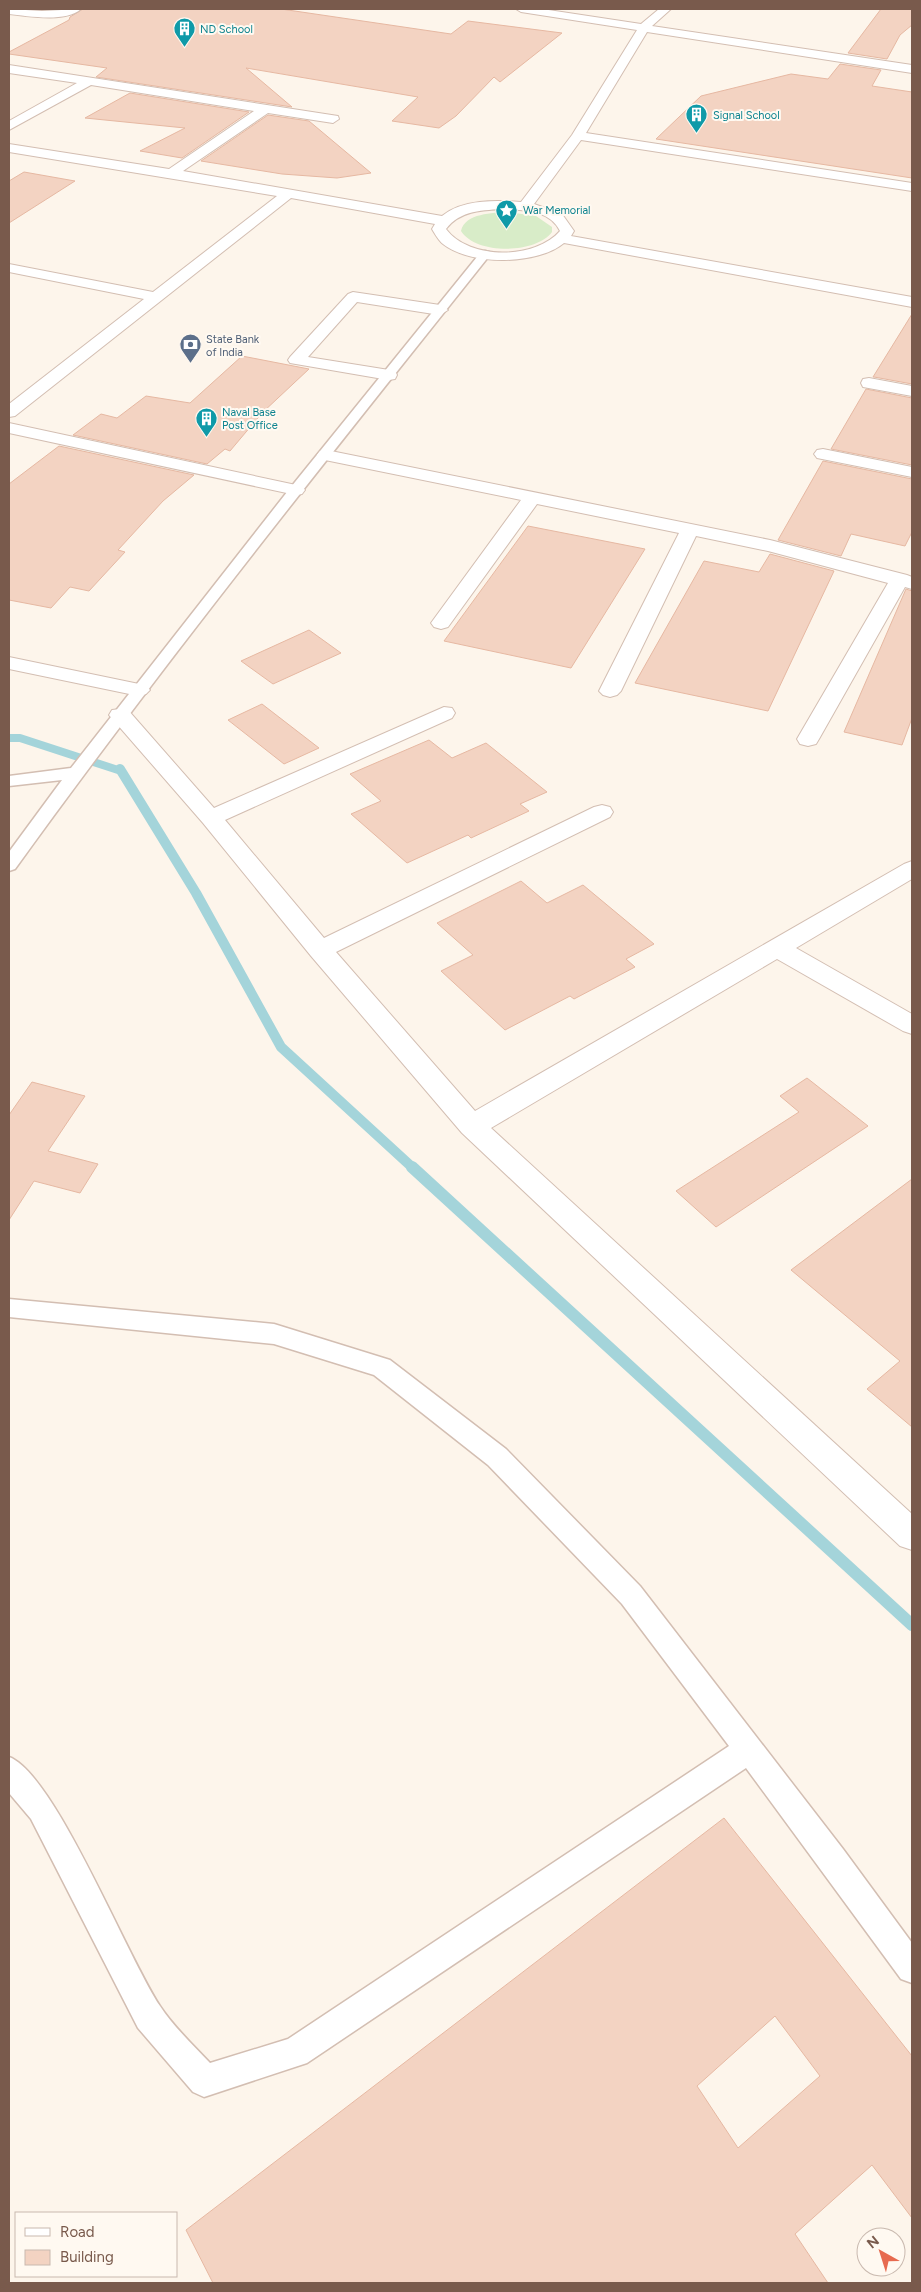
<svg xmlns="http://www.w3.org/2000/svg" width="921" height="2292" font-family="Figtree,sans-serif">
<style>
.green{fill:#d8ecc8}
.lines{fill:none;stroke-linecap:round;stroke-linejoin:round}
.stream-far2{stroke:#a4d4da;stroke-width:8}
.stream-far1{stroke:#a4d4da;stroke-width:10}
.stream{stroke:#a4d4da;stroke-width:12}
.building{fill:#f3d3c2;stroke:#e6b8a2;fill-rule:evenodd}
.lane-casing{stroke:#d3beb2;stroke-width:3}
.street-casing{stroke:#d3beb2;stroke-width:2}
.lane{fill:#fff;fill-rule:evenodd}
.street{fill:#fff;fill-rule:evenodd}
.labels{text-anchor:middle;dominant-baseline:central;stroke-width:4;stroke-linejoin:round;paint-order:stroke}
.far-culture-label{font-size:11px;fill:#0d838f;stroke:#fff9f1;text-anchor:start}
.far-service-label{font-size:11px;fill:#4e5e75;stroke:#fff9f1;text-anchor:start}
</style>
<rect width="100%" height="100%" fill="#fdf5eb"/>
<path class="green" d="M508,212L536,216L552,227V232C536,254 476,255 461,231C465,213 493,213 508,212Z"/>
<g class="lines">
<path class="stream-far2" d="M9,738H20L121,771"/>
<path class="stream-far1" d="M120,769L196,893L281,1047L413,1168"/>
<path class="stream" d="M412,1167L912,1625"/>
</g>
<g class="building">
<path d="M83,9H281L451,34L468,21L562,33L500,82L494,77L456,116L439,128L392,121L418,97L246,68L292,107L96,77L107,68L9,54V52L69,20L70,17Z"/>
<path d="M881,9H912V25L900,35L887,59L848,53Z"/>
<path d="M840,64L881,70L872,86L912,92V178L656,139L701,96L791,74L828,79Z"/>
<path d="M130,93L249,112L182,158L140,151L185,128L85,118Z"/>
<path d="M268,115L309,121L371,173L337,178L282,174L201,161Z"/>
<path d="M24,172L75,181L9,223V181Z"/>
<path d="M912,314V384L874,377H873Z"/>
<path d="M242,356L309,369L262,413L230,451L225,449L207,464L73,435L101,414L117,418L146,396L190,403Z"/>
<path d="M866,389L912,398V465L831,449Z"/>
<path d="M59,446L194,475L163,501L118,550L125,552L89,591L70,587L51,608L9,600V484Z"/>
<path d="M823,461L912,479V532L905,546L851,534L841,556L778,540Z"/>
<path d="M528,526L645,549L571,668L444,641Z"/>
<path d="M770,554L834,571L768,711L635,683L704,561L759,572Z"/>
<path d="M906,589L912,591V718L902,745L844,732Z"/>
<path d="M309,630L341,653L273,684L241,661Z"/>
<path d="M262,704L319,748L284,764L228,720Z"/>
<path d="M429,740L452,758L486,743L547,792L520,804L529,811L471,838L468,835L407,863L351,814L381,801L350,774Z"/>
<path d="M521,881L547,903L583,885L654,944L626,959L635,967L574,999L570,996L505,1030L441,971L473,955L437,923Z"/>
<path d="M807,1078L868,1126L716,1227L676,1191L799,1112L780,1096Z"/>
<path d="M32,1082L85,1096L48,1151L98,1164L80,1193L34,1181L9,1220V1115Z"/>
<path d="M912,1179V1427L867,1389L900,1361L791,1270Z"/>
<path d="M724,1818L912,2056V2218L872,2165L795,2234L828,2283H213L186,2230ZM775,2016L820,2076L738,2148L697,2086Z"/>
</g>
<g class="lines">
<defs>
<g id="lane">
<path d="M485,251L489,252V256C328,458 166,660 15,869L9,871V852L62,780L9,786V776L71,768L291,487L481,252Z"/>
<path d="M9,1299L274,1324L390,1360L506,1449L640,1586L843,1849L912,1943V1983L901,1979L746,1768L307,2063L204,2097L193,2092L138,2028L31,1819L9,1793V1757C55,1774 127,1957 160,2006C173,2026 193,2045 210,2063L288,2039L729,1746L622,1604L488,1465L374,1375L274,1344L9,1317Z"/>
</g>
<g id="street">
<path d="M9,9L42,11L81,9C66,23 27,16 9,14Z"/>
<path d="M516,9H542L641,24L659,9H671L652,26L912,65V73L647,32L586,133L912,183V191L581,140L534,204L562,214L574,231L571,236L912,297V307L564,243C538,265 471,266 443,244C439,241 435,234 432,229L435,224L291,198L15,416L9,417V404L144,299L9,272V264L153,292L277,196L9,152V144L169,169L254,111L91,85L9,130V121L77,83L9,73V65L338,116L339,119L333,123L268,113L183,171L442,216C462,199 496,200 521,202L572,135L637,30L521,12ZM505,209C525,210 550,210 560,231C535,260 469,260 446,229C460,210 484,210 505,209Z"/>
<path d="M353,292L440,305L448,310L440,315L357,302L308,357L389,370L395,371L397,375L395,379L389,380L290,363L288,360L290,357L348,294Z"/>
<path d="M869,378L912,386V396L863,387L861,383L863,379Z"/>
<path d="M9,423L296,485L302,486L305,490L302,494L296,495L9,433Z"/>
<path d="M823,449L912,467V477L817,458L814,454L817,450Z"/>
<path d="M326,450L770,540L907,575L912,577V589L905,587L819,739L816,744L808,746L800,744L797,739L888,583L768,551L696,536L621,691L617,695L610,697L603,695L599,691L679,533L537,504L448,627L441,629L434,627L431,623L521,500L320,459L317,455L320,451Z"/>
<path d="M9,657L139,684L146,686L150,690L146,694L139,696L9,669Z"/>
<path d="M444,707L452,708L455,713L452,718L225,820L324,938L594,807L602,805L610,807L613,812L610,817L336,952L475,1111L904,864L912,861V879L796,948L912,1014V1034L903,1031L777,959L491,1128L912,1514V1550L900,1546L462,1133L311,956L203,823L109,715L112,710L120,709L128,710L214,808Z"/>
</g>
</defs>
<use href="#lane" class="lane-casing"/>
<use href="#street" class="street-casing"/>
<use href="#lane" class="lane"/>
<use href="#street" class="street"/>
</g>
<defs>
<symbol id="building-pin" viewBox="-11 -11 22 30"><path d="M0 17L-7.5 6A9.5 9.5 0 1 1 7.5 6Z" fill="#0f9aa8" stroke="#fff9f1"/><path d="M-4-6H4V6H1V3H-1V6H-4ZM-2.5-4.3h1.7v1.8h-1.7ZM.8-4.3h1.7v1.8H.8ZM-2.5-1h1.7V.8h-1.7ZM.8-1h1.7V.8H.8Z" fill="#fff"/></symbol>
<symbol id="sight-pin" viewBox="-11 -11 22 30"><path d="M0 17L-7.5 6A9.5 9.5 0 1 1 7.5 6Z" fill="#0f9aa8" stroke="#fff9f1"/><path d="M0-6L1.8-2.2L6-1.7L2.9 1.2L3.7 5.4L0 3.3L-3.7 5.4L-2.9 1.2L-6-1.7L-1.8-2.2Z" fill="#fff"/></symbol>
<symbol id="bank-pin" viewBox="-11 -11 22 30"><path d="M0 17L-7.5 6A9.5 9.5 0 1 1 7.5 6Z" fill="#5c6f8a" stroke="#fff9f1"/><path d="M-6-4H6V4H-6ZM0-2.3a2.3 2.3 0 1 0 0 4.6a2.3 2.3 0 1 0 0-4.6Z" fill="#fff"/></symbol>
</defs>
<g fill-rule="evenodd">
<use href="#building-pin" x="172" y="16" width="25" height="34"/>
<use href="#building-pin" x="684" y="102" width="25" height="34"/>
<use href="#sight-pin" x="494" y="198" width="25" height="34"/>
<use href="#bank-pin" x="178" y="332" width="25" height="34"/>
<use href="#building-pin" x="194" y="406" width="25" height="34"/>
</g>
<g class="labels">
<g class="far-culture-label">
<text x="200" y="29">ND School</text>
<text x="713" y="115">Signal School</text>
<text x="523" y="210">War Memorial</text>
<text x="222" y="412">Naval Base<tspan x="222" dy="13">Post Office</tspan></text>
</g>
<g class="far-service-label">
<text x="206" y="339">State Bank<tspan x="206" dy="13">of India</tspan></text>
</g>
</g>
<rect width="921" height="2292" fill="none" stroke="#795a4c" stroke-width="20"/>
<rect x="15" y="2212" width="162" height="65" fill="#fff9f1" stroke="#c9b9af"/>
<rect x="25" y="2228" width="25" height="8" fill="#ffffff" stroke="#c9b9af"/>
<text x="60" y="2237" font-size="15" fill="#795a4c">Road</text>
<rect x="25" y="2250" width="25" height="15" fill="#f3d3c2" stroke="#c9b9af"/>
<text x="60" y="2262" font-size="15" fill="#795a4c">Building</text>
<g transform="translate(881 2252) rotate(321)"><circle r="24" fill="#fff9f1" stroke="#c9b9af"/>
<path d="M0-4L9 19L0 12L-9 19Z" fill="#e76a4f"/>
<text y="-8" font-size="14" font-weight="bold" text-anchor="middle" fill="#795a4c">N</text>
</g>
</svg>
